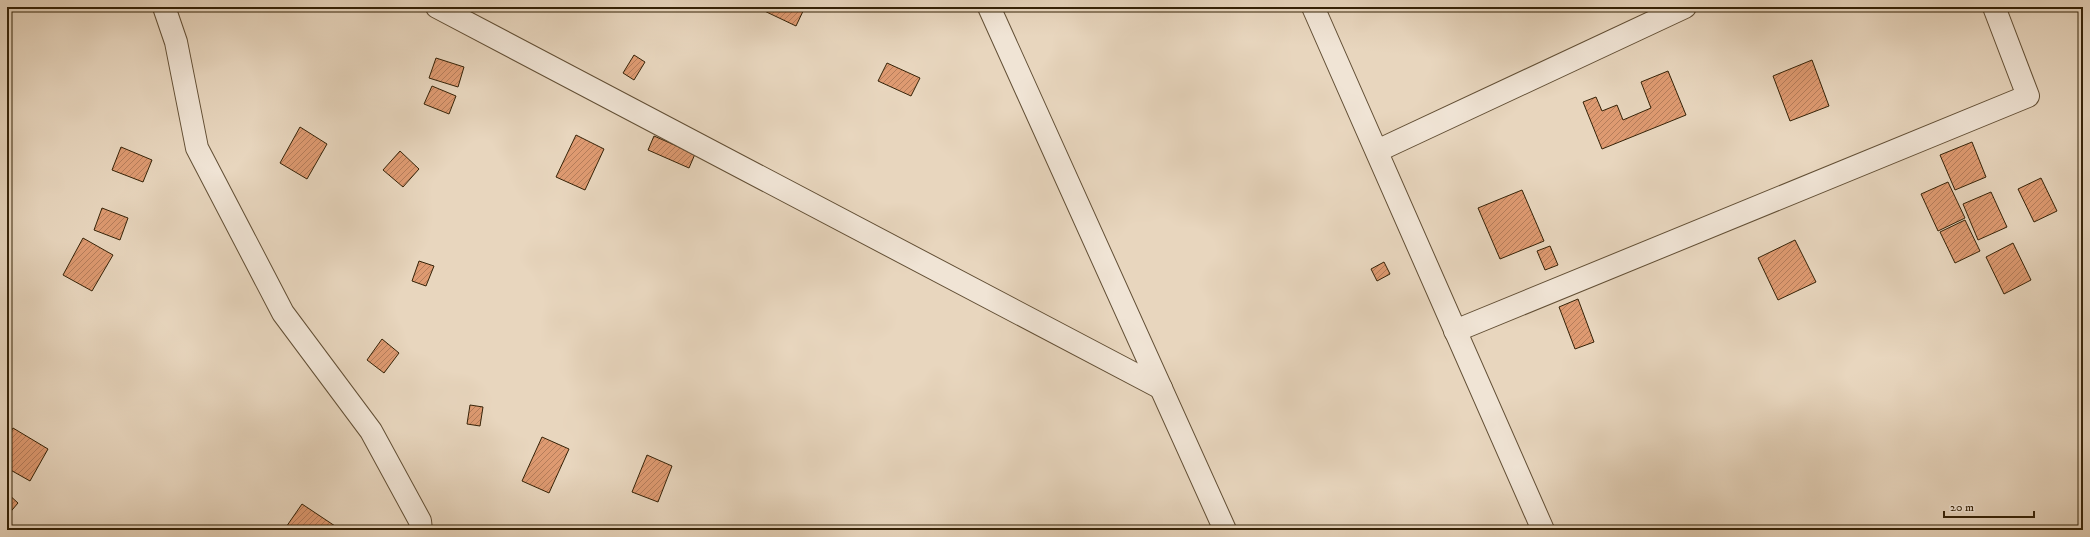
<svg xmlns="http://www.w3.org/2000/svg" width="2090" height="537" font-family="'IM FELL DW Pica',serif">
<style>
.building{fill:url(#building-hatch);stroke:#352207}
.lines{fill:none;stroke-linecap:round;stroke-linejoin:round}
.minor-casing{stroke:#624f35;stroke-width:24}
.minor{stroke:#f0e4d5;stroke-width:22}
</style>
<defs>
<pattern id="building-hatch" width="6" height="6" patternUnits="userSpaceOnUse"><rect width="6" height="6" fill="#de9a71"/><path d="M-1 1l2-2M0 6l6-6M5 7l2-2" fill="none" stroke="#b57d5b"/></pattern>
</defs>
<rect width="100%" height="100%" fill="#e8d6be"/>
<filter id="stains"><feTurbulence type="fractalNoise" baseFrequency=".005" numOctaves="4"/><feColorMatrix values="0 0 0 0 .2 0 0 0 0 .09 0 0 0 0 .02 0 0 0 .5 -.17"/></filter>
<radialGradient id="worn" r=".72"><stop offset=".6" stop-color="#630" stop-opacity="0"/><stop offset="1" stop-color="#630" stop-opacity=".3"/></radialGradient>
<g class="building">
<path d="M756,7H805L796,26Z"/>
<path d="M634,55L645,62L634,80L623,73Z"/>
<path d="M436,58L464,67L458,87L429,78Z"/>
<path d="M1812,60L1829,106L1790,121L1773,76Z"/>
<path d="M887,63L920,78L911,96L878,81Z"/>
<path d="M1668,71L1686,115L1602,149L1583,102L1596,97L1602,111L1617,105L1623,120L1651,108L1641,82Z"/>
<path d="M432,86L456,96L449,114L424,104Z"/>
<path d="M300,127L327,144L307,179L280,163Z"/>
<path d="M576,135L604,149L585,190L556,177Z"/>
<path d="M654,136L695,154L689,168L648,150Z"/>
<path d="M1972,142L1986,177L1955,190L1940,155Z"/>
<path d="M121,147L152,160L143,182L112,170Z"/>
<path d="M400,151L419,169L403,187L383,170Z"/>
<path d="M2041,178L2057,211L2034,222L2018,189Z"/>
<path d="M1948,182L1965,218L1938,231L1921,194Z"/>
<path d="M1522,190L1544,241L1500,259L1478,208Z"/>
<path d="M1991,192L2007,227L1978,240L1963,204Z"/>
<path d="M102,208L128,218L120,240L94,230Z"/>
<path d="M1965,220L1980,251L1955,263L1940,232Z"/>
<path d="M83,238L113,255L92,291L63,275Z"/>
<path d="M1795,240L1816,282L1778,300L1758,258Z"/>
<path d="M2013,243L2031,280L2004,294L1986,257Z"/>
<path d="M1550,246L1558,265L1545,270L1537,251Z"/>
<path d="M419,261L434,266L426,286L412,281Z"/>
<path d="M1384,262L1390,274L1377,281L1371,269Z"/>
<path d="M1578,299L1594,342L1575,349L1559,307Z"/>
<path d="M382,339L399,353L384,373L367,360Z"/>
<path d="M470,405L483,407L480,426L467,424Z"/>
<path d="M13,428L48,449L30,481L7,468V439Z"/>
<path d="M542,437L569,449L549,493L522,481Z"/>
<path d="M647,455L672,466L658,502L632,492Z"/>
<path d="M7,493L18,503L7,516Z"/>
<path d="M302,504L338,528L337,530H284Z"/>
</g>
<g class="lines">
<defs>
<g id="minor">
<path d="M164,7L176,42L197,148L283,313L371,431L420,521L421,530"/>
<path d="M437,7L1161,388"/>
<path d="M989,7L1225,530"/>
<path d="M1313,7L1543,530"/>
<path d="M1377,151L1685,7"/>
<path d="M1455,331L2028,96L1994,7"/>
</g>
</defs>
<use href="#minor" class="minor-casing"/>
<use href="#minor" class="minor"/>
</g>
<rect width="2090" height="537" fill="none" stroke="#e8d6be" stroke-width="24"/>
<rect x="8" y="8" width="2074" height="521" fill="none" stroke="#352207" stroke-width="2"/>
<rect x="12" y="12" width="2066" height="513" fill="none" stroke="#352207"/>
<path d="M1944 511v6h90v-6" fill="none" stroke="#352207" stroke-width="2"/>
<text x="1950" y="511" font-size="12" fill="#352207" stroke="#f0e4d5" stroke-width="3" paint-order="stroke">20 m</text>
<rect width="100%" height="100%" filter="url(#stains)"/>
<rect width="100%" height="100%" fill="url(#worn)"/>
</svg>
